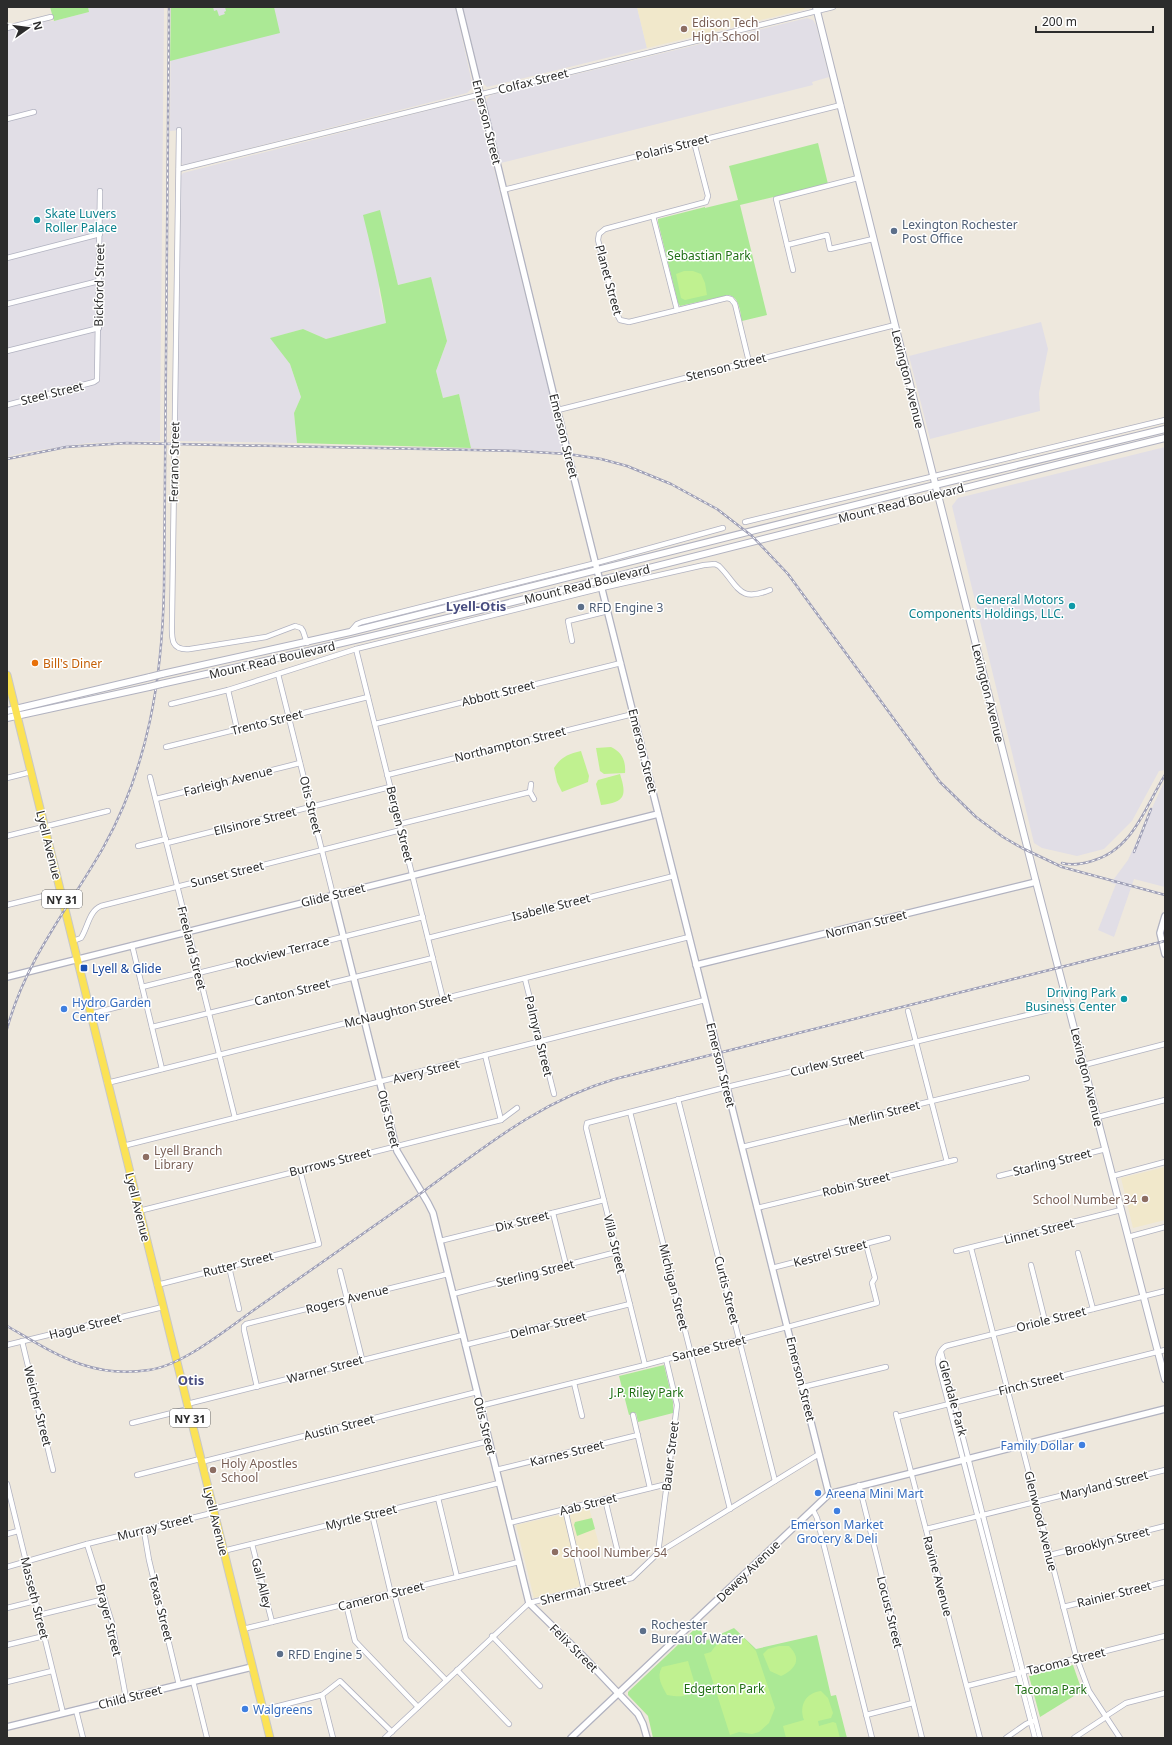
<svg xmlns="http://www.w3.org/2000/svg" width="1172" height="1745" font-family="'Noto Sans',sans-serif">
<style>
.industrial{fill:#e1dee6}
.education{fill:#f1e8cb}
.green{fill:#abe995}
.pitch{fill:#c0f190}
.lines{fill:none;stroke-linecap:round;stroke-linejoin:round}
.minor-casing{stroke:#b1b2c0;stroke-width:6}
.tertiary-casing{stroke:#b1b2c0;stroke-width:8}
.secondary-casing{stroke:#b1b2c0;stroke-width:8}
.primary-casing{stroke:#c8c8c8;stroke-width:9}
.minor{stroke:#fff;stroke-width:4.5}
.tertiary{stroke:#fff;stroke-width:5.5}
.secondary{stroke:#fff;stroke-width:6}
.primary{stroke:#fbe255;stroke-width:7}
.rail-casing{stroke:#9fa0b7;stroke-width:2.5}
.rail{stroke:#fff;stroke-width:1;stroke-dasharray:3;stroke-linecap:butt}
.secondary-bridge-casing{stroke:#b1b2c0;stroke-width:8;stroke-linecap:butt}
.secondary-bridge{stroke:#fff;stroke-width:6}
.education-dot{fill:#8d6e63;stroke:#fff;stroke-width:1.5}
.culture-dot{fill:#0f9aa8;stroke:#fff;stroke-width:1.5}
.service-dot{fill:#5c6f8a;stroke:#fff;stroke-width:1.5}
.food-dot{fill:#e8710a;stroke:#fff;stroke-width:1.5}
.transit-dot{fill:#1a4fb4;stroke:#fff;stroke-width:1.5}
.shop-dot{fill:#3f7fe0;stroke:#fff;stroke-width:1.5}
.labels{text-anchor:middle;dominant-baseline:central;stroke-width:3;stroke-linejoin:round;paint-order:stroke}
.shield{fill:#fff;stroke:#6b6b6b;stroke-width:1}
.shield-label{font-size:11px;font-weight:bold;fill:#2c2c2c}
.education-label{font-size:12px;fill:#785e54;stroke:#fff;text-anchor:start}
.street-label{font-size:12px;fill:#2c2c2c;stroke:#fff}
.culture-label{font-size:12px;fill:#0d838f;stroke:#fff;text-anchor:end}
.service-label{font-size:12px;fill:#4e5e75;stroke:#fff;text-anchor:start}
.park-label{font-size:12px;fill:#206f15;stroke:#fff}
.food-label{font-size:12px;fill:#c56008;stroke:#fff;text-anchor:start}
.transit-label{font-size:12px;fill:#164399;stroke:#fff;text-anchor:start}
.shop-label{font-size:12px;fill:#366cbe;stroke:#fff;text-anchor:start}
.neighbourhood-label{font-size:13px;font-weight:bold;fill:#484d80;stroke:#fff}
</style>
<rect width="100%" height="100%" fill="#eee8dd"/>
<g class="industrial">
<path d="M88,7H164L160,441L88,443L26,452L7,457V30L35,22L54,21L89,12Z"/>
<path d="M171,7H455L473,87L467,93L183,165L181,162V130L170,131Z"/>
<path d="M463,7H637L647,48L487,87L481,82Z"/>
<path d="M807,18L813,20L816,25L829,77L812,82L813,85L501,163L486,105L487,99L491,95Z"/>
<path d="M469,100L474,101L478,105L564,452L471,448L459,394L443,398L436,371L447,341L431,277L398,285L379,211V292L386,323L326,339L303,329L271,338L290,364L301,397L294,413L297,443L177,441L181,176L183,173Z"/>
<path d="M1041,322L1048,349L1039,393L1040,411L930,439L909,356Z"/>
<path d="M1165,447V770L1159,771L1132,821L1104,849L1077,856L1042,848L1034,843L952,506L958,498Z"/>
<path d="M1165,780V887L1134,879L1114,937L1098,930L1116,884L1111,883L1128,860Z"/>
</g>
<g class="education">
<path d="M637,7H808L802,10L647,48Z"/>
<path d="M1165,1167V1220L1133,1228L1121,1178Z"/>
<path d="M589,1508L600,1548L574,1556L581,1586L534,1598L516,1525Z"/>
</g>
<g class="green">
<path d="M50,7H88L89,12L54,21Z"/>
<path d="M171,7H213L214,11L217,10L219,16L225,14L224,12L226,11L225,7H274L280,33L170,61Z"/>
<path d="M818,143L828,184L740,205L767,315L742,321C740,312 740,298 729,295L680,306L678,303L658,222V219L705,207V208L738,200L729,166Z"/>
<path d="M380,210L398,285L431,277L447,341L436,371L443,398L459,394L471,448L297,443L294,413L301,397L290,364L270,338L303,329L326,339L386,323C380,286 372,251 363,215Z"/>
<path d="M664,1365L673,1402V1413L638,1422L636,1413L629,1415L619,1376Z"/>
<path d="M592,1518L595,1529L577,1536L574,1525L575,1522Z"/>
<path d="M699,1625L705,1641L734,1628L756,1649L817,1635L831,1696L836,1695L847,1738H653L648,1716L628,1695V1692Z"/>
<path d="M1073,1665L1082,1691L1040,1717L1029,1676Z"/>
</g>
<g class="pitch">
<path d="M684,271H693L701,274L705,283L707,295L685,300L681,298L676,274Z"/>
<path d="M611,747C622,752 626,761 625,773L604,774L600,771L596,748Z"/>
<path d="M581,751L589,776L588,782L562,792L557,782L554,768C561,757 568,754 581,751Z"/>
<path d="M620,774C627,796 625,802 601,805L596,784L598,780Z"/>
<path d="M739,1637L746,1640L756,1651L775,1708L769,1723L759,1732L752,1734L739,1732L730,1735L704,1654L711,1652C718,1641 726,1638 739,1637Z"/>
<path d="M779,1646H789C802,1659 796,1669 781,1676L770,1671L763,1654L768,1649Z"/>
<path d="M688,1661L696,1688C685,1698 681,1697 667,1695C662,1686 656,1677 662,1667Z"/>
<path d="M821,1691L828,1698L833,1713L831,1718L818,1721L819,1726L833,1722L836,1723L840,1738H786L783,1726L804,1720C799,1706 805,1693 821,1691Z"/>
</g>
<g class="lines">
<defs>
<g id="minor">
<path d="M7,28L51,17"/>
<path d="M7,119L34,112"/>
<path d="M179,130L172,621C172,636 169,651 190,649L266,637L295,626L301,628L303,631L307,643"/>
<path d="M694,142L708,196L706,202L605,229L599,234L598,240L617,314L620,320L629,322L727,298L731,299L735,304L749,362"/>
<path d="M179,169L833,7"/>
<path d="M503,190L841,105"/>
<path d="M653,216L677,310"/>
<path d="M787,245L827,235L830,249L873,239"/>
<path d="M7,258L100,234"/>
<path d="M793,270L776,199L858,178"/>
<path d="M7,304L99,281"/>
<path d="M7,351L99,328"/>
<path d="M7,405L94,382L97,380L100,191"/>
<path d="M558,410L895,325"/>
<path d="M745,522L1165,420"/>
<path d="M350,632L357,624L362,622L596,563L723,528"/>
<path d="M572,641L568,621L608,611"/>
<path d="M356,649L443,999"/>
<path d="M278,674L333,895"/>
<path d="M228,690L237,729"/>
<path d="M171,704L228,690L356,649L602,588L704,565L715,564L719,566C739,586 738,603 770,590"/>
<path d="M375,724L621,663"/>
<path d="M166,747L368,697"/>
<path d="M387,775L633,714"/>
<path d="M150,777L235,1118"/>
<path d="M7,778L31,772"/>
<path d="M531,784L530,792L534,799"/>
<path d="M156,799L300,763"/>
<path d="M400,824L530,792"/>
<path d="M7,836L108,811"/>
<path d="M167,843L390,787"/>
<path d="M138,846L166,839"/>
<path d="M7,905L60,892"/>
<path d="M428,938L674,876"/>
<path d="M73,941L81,938C88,927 89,911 101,906L401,830"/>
<path d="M132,945L162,1069"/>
<path d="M525,979L554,1094"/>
<path d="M142,987L423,917"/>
<path d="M908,1011L947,1162"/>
<path d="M90,1014L145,1000"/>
<path d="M152,1027L433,958"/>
<path d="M485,1055L501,1120"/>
<path d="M1084,1065L1165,1044"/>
<path d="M107,1083L689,937"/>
<path d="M678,1099L775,1481"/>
<path d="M630,1112L730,1509"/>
<path d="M1098,1117L1165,1100"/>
<path d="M123,1146L705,1000"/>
<path d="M742,1147L1027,1078"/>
<path d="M999,1176L1106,1149"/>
<path d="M1113,1176L1165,1162"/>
<path d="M757,1208L955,1160"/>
<path d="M139,1211L501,1120L517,1108"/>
<path d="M553,1213L566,1265"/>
<path d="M1128,1237L1165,1227"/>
<path d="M440,1241L604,1200"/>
<path d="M971,1248L1076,1656L1089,1691L1120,1738"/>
<path d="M956,1251L1121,1210"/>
<path d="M1078,1253L1093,1309"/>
<path d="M1031,1265L1045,1321"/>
<path d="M229,1267L239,1309"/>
<path d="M772,1268L888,1238"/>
<path d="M340,1271L362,1359"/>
<path d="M157,1285L319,1244L300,1170"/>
<path d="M453,1294L617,1252"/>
<path d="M22,1341L53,1470"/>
<path d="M7,1345L163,1307"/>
<path d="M465,1345L630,1304"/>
<path d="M941,1352L1040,1738"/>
<path d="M645,1365L586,1128L587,1123L727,1087L1069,1005"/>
<path d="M574,1383L582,1416"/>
<path d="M257,1387L244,1330V1326L246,1324L448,1274"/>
<path d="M803,1387L886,1367"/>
<path d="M187,1404L463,1335"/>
<path d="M480,1406L645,1365L877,1303L872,1283L875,1278L866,1244"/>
<path d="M896,1414L980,1738"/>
<path d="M633,1415L650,1488"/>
<path d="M897,1417L1165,1350"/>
<path d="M132,1423L188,1409"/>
<path d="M201,1462L477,1392"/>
<path d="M496,1470L638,1435"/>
<path d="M137,1475L200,1459"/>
<path d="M7,1484L63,1713"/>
<path d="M859,1485L922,1738"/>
<path d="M438,1498L457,1577"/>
<path d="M605,1499L618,1553"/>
<path d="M565,1509L584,1590"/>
<path d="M813,1510L817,1518L872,1738"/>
<path d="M372,1514L391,1594"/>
<path d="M509,1523L667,1484"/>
<path d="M926,1529L1165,1470"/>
<path d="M144,1531L149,1560L179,1685"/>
<path d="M7,1534L18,1531"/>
<path d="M87,1544L112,1623L126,1698"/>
<path d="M252,1544L272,1622"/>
<path d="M223,1551L499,1483"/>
<path d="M658,1553L677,1405L666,1359"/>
<path d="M1050,1555L1165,1526"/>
<path d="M7,1567L87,1544L208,1514L213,1509L489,1441"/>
<path d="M394,1593L406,1639L446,1680"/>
<path d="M346,1604L355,1641L418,1707"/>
<path d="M1063,1607L1165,1582"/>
<path d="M7,1608L35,1601"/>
<path d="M39,1615L105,1599"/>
<path d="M243,1629L519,1562"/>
<path d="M492,1636L540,1686"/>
<path d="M7,1645L44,1636"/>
<path d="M457,1670L509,1724"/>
<path d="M193,1681L207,1738"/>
<path d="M7,1682L52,1671"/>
<path d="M967,1686L1165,1636"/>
<path d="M322,1695L333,1738"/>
<path d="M76,1710L83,1738"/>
<path d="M263,1710L322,1695L340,1681L392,1732"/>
<path d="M866,1715L913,1703"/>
<path d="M1106,1716L1126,1703L1165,1693"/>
<path d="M385,1738L529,1603L632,1578L658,1553L819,1454"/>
<path d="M1006,1738L1026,1724L1033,1721"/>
<path d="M1035,1738L938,1363C937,1357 941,1349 946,1346L1165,1291"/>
<path d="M1074,1738L1106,1717"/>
</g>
<g id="tertiary">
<path d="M459,7L568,454L829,1494"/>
<path d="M333,895L397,1151L428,1203L433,1213L529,1603L582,1655L638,1714L643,1724L647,1738"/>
<path d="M1165,916L1160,933L1165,954"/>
<path d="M696,965L1036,882"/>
<path d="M7,977L658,814"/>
<path d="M7,1727L252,1667"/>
<path d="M571,1738L829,1494L1165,1409"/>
</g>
<g id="secondary">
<path d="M816,7L895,325L1036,882L1165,1379"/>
<path d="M162,674L350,632L935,485L1165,429"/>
<path d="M161,684C498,611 830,520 1165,438"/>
<path d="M7,711L150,677"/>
<path d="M7,718L149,687"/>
</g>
<path id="primary" d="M7,675L270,1738"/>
</defs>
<use href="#minor" class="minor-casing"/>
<use href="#tertiary" class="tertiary-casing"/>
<use href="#secondary" class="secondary-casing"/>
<use href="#primary" class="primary-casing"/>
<use href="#minor" class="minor"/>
<use href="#tertiary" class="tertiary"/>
<use href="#secondary" class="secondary"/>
<use href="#primary" class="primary"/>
<defs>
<g id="rail">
<path d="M7,459L66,447L127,443L518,451L568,454L601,459L627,466L671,484L717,509L752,536L788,574L940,782L976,817L1003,837L1022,848L1062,867L1165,895"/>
<path d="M1134,852L1151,809"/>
<path d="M1062,863C1072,866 1082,864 1092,861C1133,850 1145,807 1165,775"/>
<path d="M7,1029C26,959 68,909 103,848C148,768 162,679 164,589L169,7"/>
<path d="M7,1326C54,1353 90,1379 149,1370C185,1365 230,1326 261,1305C315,1267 370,1229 424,1191C486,1146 540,1101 615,1079L1165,941"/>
</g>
</defs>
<use href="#rail" class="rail-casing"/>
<use href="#rail" class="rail"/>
<defs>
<g id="secondary-bridge">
<path d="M150,677L162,674"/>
<path d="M149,687L161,684"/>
</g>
</defs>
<use href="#secondary-bridge" class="secondary-bridge-casing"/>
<use href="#secondary-bridge" class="secondary-bridge"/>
</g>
<g class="education-dot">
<circle cx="684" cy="29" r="4"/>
<circle cx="146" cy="1157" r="4"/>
<circle cx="1145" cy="1199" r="4"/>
<circle cx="213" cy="1470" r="4"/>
<circle cx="555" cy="1552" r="4"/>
</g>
<g class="culture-dot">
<circle cx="37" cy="220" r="4"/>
<circle cx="1072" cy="606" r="4"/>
<circle cx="1124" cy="999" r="4"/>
</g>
<g class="service-dot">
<circle cx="894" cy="231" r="4"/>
<circle cx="581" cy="607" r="4"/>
<circle cx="643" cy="1631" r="4"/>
<circle cx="280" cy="1654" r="4"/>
</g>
<circle class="food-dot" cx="35" cy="663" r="4"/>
<rect class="transit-dot" x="80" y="964" width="8" height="8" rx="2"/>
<g class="shop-dot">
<circle cx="64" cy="1009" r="4"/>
<circle cx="1082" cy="1445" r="4"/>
<circle cx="818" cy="1493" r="4"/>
<circle cx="837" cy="1511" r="4"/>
<circle cx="245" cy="1709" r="4"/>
</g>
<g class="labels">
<g class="shield">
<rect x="42" y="890" width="40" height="18" rx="3"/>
<rect x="170" y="1409" width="40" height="18" rx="3"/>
</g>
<g class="shield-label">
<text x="62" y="899">NY 31</text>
<text x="190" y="1418">NY 31</text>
</g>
<g class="education-label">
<text x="692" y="22">Edison Tech<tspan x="692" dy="14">High School</tspan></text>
<text x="154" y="1150">Lyell Branch<tspan x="154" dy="14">Library</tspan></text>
<text x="1137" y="1199" text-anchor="end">School Number 34</text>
<text x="221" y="1463">Holy Apostles<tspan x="221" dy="14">School</tspan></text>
<text x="563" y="1552">School Number 54</text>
</g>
<g class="street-label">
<text transform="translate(533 81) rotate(-14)">Colfax Street</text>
<text transform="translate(487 122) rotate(76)">Emerson Street</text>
<text transform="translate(672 147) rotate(-14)">Polaris Street</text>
<text transform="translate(609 280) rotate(75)">Planet Street</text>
<text transform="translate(99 285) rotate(-89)">Bickford Street</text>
<text transform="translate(726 367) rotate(-14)">Stenson Street</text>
<text transform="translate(908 379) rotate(76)">Lexington Avenue</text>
<text transform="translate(52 393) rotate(-14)">Steel Street</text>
<text transform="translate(564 436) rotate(76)">Emerson Street</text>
<text transform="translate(174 462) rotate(-89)">Ferrano Street</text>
<text transform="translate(901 503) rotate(-14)">Mount Read Boulevard</text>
<text transform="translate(587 584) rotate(-14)">Mount Read Boulevard</text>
<text transform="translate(272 660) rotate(-13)">Mount Read Boulevard</text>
<text transform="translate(498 693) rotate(-14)">Abbott Street</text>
<text transform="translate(988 693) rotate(76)">Lexington Avenue</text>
<text transform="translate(267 722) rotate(-14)">Trento Street</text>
<text transform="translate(510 744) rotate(-14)">Northampton Street</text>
<text transform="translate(643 751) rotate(76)">Emerson Street</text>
<text transform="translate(228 781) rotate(-14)">Farleigh Avenue</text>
<text transform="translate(311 805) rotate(76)">Otis Street</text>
<text transform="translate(255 821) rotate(-14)">Ellsinore Street</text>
<text transform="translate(400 824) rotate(76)">Bergen Street</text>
<text transform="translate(49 845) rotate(76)">Lyell Avenue</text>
<text transform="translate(227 874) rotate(-14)">Sunset Street</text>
<text transform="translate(333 895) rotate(-14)">Glide Street</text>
<text transform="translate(551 907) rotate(-14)">Isabelle Street</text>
<text transform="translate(866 924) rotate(-14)">Norman Street</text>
<text transform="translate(192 948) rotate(76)">Freeland Street</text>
<text transform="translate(282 952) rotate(-14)">Rockview Terrace</text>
<text transform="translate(292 992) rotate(-14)">Canton Street</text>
<text transform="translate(398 1010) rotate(-14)">McNaughton Street</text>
<text transform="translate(539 1036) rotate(76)">Palmyra Street</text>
<text transform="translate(827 1063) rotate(-14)">Curlew Street</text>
<text transform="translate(721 1065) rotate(76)">Emerson Street</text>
<text transform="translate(426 1071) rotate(-14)">Avery Street</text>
<text transform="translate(1087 1077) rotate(76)">Lexington Avenue</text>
<text transform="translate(884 1113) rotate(-14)">Merlin Street</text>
<text transform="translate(389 1119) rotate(76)">Otis Street</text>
<text transform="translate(330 1162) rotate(-14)">Burrows Street</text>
<text transform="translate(1052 1162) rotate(-14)">Starling Street</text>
<text transform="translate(856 1184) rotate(-14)">Robin Street</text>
<text transform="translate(138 1207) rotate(76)">Lyell Avenue</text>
<text transform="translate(522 1221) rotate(-14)">Dix Street</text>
<text transform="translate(1039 1231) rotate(-14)">Linnet Street</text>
<text transform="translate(615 1244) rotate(76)">Villa Street</text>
<text transform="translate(830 1253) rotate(-15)">Kestrel Street</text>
<text transform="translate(238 1264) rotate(-14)">Rutter Street</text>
<text transform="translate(535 1273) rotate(-14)">Sterling Street</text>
<text transform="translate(674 1287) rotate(76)">Michigan Street</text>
<text transform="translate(727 1290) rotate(76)">Curtis Street</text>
<text transform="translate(347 1299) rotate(-14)">Rogers Avenue</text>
<text transform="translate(1051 1319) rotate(-14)">Oriole Street</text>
<text transform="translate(548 1325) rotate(-14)">Delmar Street</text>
<text transform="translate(85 1326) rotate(-14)">Hague Street</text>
<text transform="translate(709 1348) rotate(-14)">Santee Street</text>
<text transform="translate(325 1369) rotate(-15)">Warner Street</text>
<text transform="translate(801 1379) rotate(76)">Emerson Street</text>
<text transform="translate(1031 1383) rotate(-14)">Finch Street</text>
<text transform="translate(953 1398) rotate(75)">Glendale Park</text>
<text transform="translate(38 1406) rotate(76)">Weicher Street</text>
<text transform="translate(485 1426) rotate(76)">Otis Street</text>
<text transform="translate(339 1427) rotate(-14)">Austin Street</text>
<text transform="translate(567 1453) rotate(-14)">Karnes Street</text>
<text transform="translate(670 1456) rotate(-83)">Bauer Street</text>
<text transform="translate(1104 1485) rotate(-14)">Maryland Street</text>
<text transform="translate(588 1504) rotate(-14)">Aab Street</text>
<text transform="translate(361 1517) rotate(-14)">Myrtle Street</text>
<text transform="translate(216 1521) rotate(76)">Lyell Avenue</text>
<text transform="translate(1041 1521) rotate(76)">Glenwood Avenue</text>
<text transform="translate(155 1527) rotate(-14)">Murray Street</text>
<text transform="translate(1107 1541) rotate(-14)">Brooklyn Street</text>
<text transform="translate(748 1571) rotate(-44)">Dewey Avenue</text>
<text transform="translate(938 1576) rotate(75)">Ravine Avenue</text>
<text transform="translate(262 1583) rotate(76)">Gall Alley</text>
<text transform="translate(583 1590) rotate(-14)">Sherman Street</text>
<text transform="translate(1114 1594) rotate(-14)">Rainier Street</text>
<text transform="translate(381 1596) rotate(-14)">Cameron Street</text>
<text transform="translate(35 1598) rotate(76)">Masseth Street</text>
<text transform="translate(161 1608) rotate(76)">Texas Street</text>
<text transform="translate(890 1612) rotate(76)">Locust Street</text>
<text transform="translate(109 1620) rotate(76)">Brayer Street</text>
<text transform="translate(574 1648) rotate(45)">Felix Street</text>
<text transform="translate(1066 1661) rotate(-14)">Tacoma Street</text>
<text transform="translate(130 1697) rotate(-14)">Child Street</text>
</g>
<g class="culture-label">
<text x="45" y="213" text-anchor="start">Skate Luvers<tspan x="45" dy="14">Roller Palace</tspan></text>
<text x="1064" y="599">General Motors<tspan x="1064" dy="14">Components Holdings, LLC.</tspan></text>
<text x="1116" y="992">Driving Park<tspan x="1116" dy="14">Business Center</tspan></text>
</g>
<g class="service-label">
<text x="902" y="224">Lexington Rochester<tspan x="902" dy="14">Post Office</tspan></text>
<text x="589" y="607">RFD Engine 3</text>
<text x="651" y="1624">Rochester<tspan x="651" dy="14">Bureau of Water</tspan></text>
<text x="288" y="1654">RFD Engine 5</text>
</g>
<g class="park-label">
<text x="709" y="255">Sebastian Park</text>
<text x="647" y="1392">J.P. Riley Park</text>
<text x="724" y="1688">Edgerton Park</text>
<text x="1051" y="1689">Tacoma Park</text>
</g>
<g class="food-label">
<text x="43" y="663">Bill's Diner</text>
</g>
<g class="transit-label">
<text x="92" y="968">Lyell &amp; Glide</text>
</g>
<g class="shop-label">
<text x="72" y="1002">Hydro Garden<tspan x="72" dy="14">Center</tspan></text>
<text x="1074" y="1445" text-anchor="end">Family Dollar</text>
<text x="826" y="1493">Areena Mini Mart</text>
<text x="837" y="1524" text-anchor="middle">Emerson Market<tspan x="837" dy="14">Grocery &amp; Deli</tspan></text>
<text x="253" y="1709">Walgreens</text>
</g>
<g class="neighbourhood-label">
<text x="476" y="606">Lyell-Otis</text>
<text x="191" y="1380">Otis</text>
</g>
</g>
<rect width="1172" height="1745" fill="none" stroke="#2c2c2c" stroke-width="16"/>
<g transform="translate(28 28) rotate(76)" stroke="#ffffff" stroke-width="3" paint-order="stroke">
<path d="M0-3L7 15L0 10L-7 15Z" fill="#2c2c2c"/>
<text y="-6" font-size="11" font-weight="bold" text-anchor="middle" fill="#2c2c2c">N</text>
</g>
<path d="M1036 26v6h117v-6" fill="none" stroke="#2c2c2c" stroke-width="2"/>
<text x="1042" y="26" font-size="12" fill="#2c2c2c" stroke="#ffffff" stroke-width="3" paint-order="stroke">200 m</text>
</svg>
